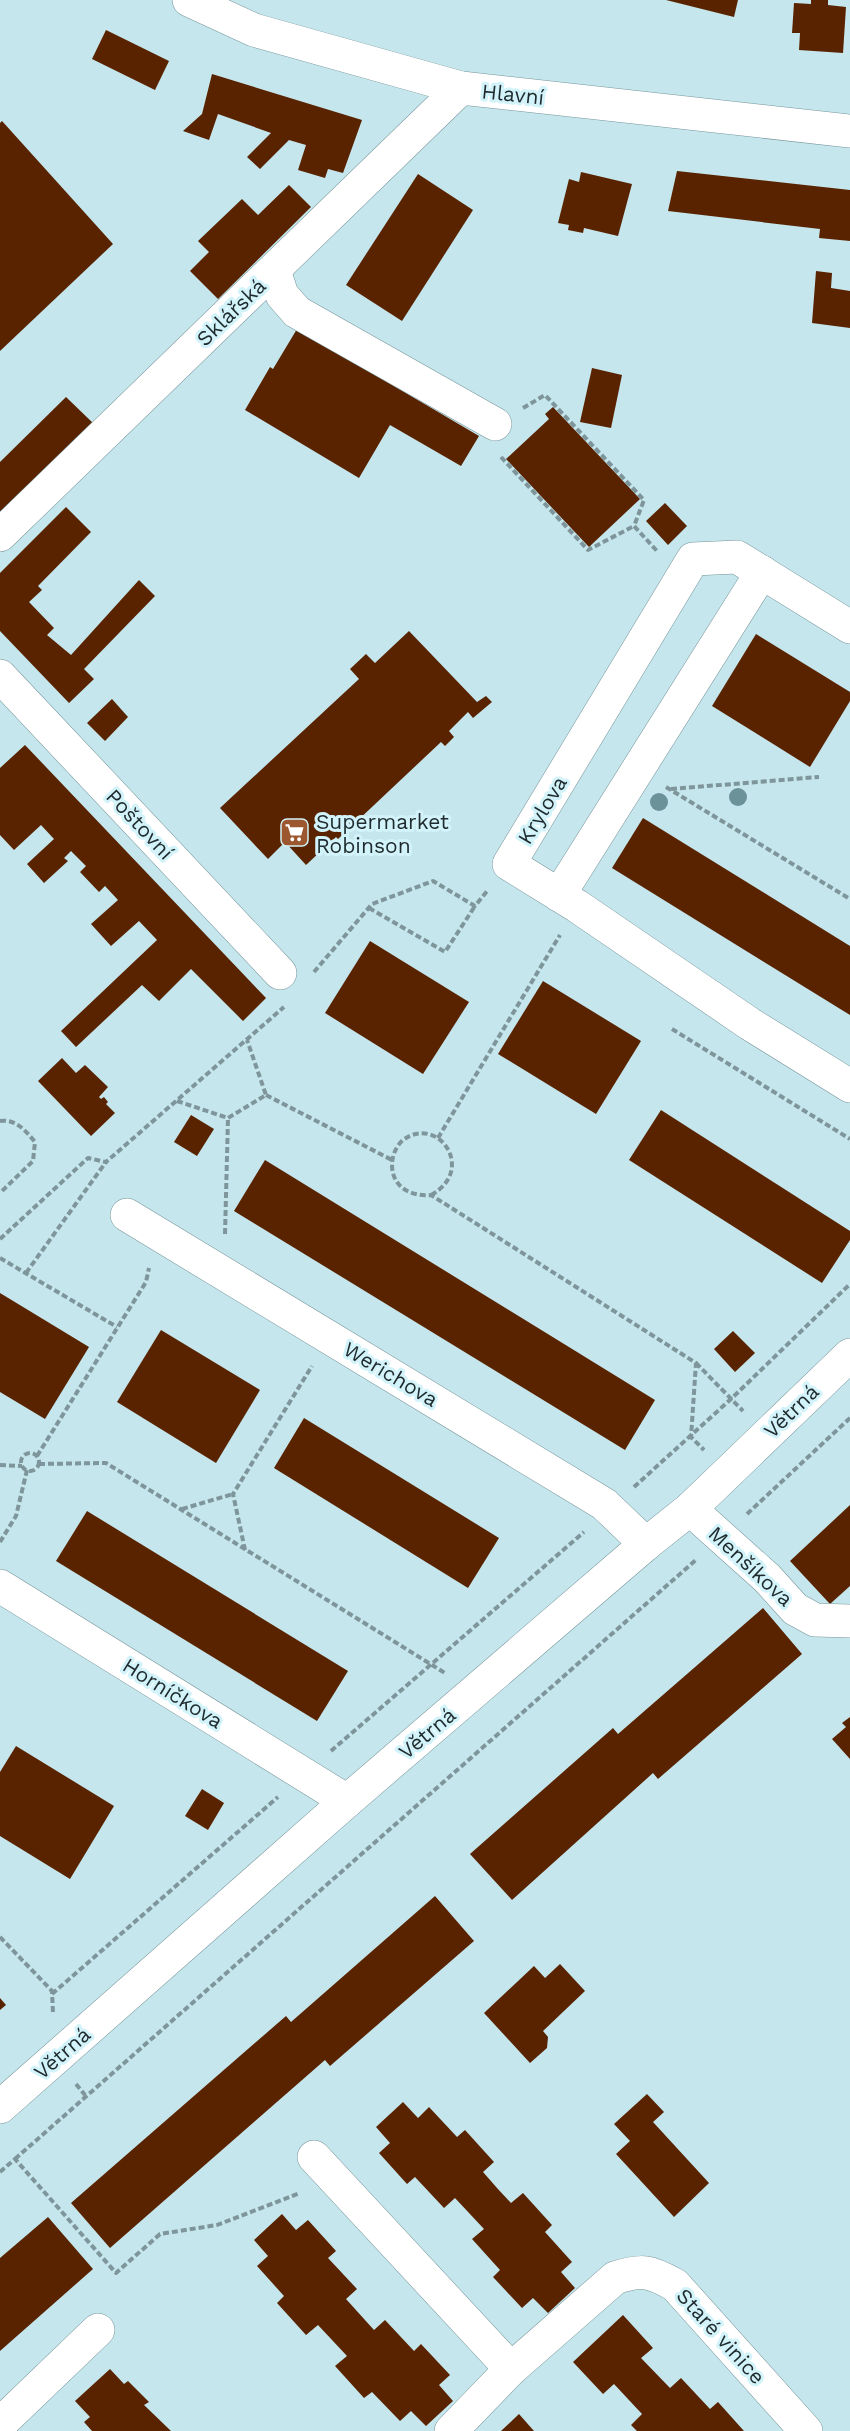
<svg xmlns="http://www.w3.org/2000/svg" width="850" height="2431" font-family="'Work Sans',sans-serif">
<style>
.building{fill:#592300}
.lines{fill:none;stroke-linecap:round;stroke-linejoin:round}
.minor-casing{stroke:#77959b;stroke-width:34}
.major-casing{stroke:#77959b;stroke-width:34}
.path{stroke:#7e969b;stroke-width:4;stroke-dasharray:6 3;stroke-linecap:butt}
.minor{stroke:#fff;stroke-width:33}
.major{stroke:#fff;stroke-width:33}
.tree{fill:#6c9299}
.labels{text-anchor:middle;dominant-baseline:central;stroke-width:6;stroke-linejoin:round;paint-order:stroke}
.street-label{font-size:21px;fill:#1e2a2d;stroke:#d2f3f9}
.poi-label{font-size:21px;fill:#1e2a2d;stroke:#d2f3f9;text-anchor:start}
</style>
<rect width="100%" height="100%" fill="#c5e6ec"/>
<g class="building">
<path d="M666,0H738L734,17Z"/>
<path d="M811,0H828V5L846,7L843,53L799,50L800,33H792L794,3L811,4Z"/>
<path d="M106,30L169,61L155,90L92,59Z"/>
<path d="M212,74L362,120L343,173L328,169L325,178L298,170L306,145L289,140L260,169L247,157L271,133L218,114L209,140L183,131L202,114Z"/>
<path d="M2,121L113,244L0,351V123Z"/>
<path d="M677,171L850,190V241L819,238L820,229L668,211Z"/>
<path d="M581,172L632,184L618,236L584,228L583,233L568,230L569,225L558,223L569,179L579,182Z"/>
<path d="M418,174L473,210L402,321L346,285Z"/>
<path d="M289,185L311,207L218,299L190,271L209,252L198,241L242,199L258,215Z"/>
<path d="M816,271L832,273L831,288L850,291V328L812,323Z"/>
<path d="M297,329L479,436L461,466L390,425L359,478L245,410L270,367L273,369Z"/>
<path d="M592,368L622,375L611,428L580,422Z"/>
<path d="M66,397L95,425L0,518V462Z"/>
<path d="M553,407L640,499L589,547L506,459L549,419L545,414Z"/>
<path d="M665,503L687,526L668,545L646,521Z"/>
<path d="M66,507L91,532L38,586L42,590L29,602L54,628L47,635L71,655L139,580L155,596L84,669L94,679L69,703L0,631V573Z"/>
<path d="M409,631L477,702L486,696L492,702L473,718L468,712L449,731L454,737L445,746L441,742L338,839L336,837L306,865L285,842L268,859L220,808L359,679L350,669L366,654L375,663Z"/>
<path d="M756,634L850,692V701L810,767L712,706Z"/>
<path d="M112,699L128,717L105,741L87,723Z"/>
<path d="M25,745L266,998L243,1021L191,969L159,1001L142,985L76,1047L61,1031L157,940L139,921L111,946L91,924L118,900L105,886L99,892L80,872L86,866L71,851L64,858L68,861L44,883L27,864L54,839L41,825L14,850L0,835V768Z"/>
<path d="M643,818L850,946V1015L612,868Z"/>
<path d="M370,941L469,1002L423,1074L325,1013Z"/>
<path d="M543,981L641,1041L596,1114L498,1054Z"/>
<path d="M62,1058L76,1073L85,1065L108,1087L99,1097L101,1099L104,1097L108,1102L106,1104L115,1113L91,1136L38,1081Z"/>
<path d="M661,1110L850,1231V1240L822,1283L629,1160Z"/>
<path d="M191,1115L214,1129L197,1156L174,1142Z"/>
<path d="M265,1160L655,1400L625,1450L234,1211Z"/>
<path d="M0,1293L89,1347L45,1419L0,1392Z"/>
<path d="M161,1330L260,1390L216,1463L117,1402Z"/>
<path d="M733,1331L755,1353L735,1372L714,1349Z"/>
<path d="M304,1418L499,1538L468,1588L274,1468Z"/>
<path d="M850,1505V1586L830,1604L790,1561Z"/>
<path d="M87,1511L348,1671L317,1721L56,1561Z"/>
<path d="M763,1608L802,1654L658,1779L653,1773L512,1900L470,1854L613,1728L618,1734Z"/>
<path d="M850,1717V1759L832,1739L846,1727L842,1723Z"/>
<path d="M16,1746L114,1806L70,1879L0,1836V1772Z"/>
<path d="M202,1789L224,1803L208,1830L185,1816Z"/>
<path d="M435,1896L474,1941L330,2066L325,2060L110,2248L71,2203L286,2016L291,2022Z"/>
<path d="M560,1964L585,1991L543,2031L548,2037L547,2048L530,2063L484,2013L534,1966L545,1978Z"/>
<path d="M0,1998L6,2005L0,2010Z"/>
<path d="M647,2094L664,2112L653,2122L709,2183L674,2217L616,2154L630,2141L614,2124Z"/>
<path d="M403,2102L418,2118L429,2107L457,2137L465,2130L494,2162L483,2172L497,2188L511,2203L523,2193L552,2225L545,2232L572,2262L561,2272L575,2288L548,2313L533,2298L522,2308L493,2277L500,2270L472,2239L484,2229L455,2198L444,2208L415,2177L407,2184L379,2153L390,2143L376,2127Z"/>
<path d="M282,2214L296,2230L308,2220L336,2251L328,2258L357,2289L346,2299L374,2330L385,2320L414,2351L421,2344L450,2375L439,2385L453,2401L426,2426L411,2411L400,2421L372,2392L364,2398L335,2366L347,2356L318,2325L306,2335L277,2303L284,2296L257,2266L268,2256L254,2240Z"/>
<path d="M48,2217L93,2269L0,2351V2258Z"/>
<path d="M623,2315L653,2348L641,2358L670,2388L681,2378L710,2409L718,2402L744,2431H637L631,2425L642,2414L614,2384L603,2394L573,2362Z"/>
<path d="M110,2369L124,2384L128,2381L149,2402L144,2405L171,2431H92L84,2422L90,2417L75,2401Z"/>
<path d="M519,2414L534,2431H501Z"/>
</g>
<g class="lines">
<defs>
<g id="minor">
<path d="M274,270L282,295L297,312L495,424"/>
<path d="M0,535L461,88"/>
<path d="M850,627L737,557L693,559L509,864L577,906L750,1024L850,1086"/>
<path d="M0,676L280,973"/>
<path d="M559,895L762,572"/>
<path d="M127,1215L604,1504L646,1544"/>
<path d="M690,1509L767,1578L795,1609L815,1620L850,1621"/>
<path d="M0,1586L347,1801"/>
<path d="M0,2107L347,1801L646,1544L690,1509L850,1355"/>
<path d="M314,2157L511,2369"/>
<path d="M0,2424L98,2330"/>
<path d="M451,2431L511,2369L615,2278C642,2269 650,2271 675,2285L806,2431"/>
</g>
<path id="major" d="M189,0L254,30L461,88L850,131"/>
</defs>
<use href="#minor" class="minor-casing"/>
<use href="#major" class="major-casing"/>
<g class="path">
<path d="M523,408L545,395L644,500L634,526L657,551"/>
<path d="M501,457L588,550L634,526"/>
<path d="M666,787L850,899"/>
<path d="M671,789L819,777"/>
<path d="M369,908L445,952L475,906"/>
<path d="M314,972L372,904L433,881L475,906L488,890"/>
<path d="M672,1029L850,1139"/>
<path d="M266,1095L392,1160"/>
<path d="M177,1101L228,1118L266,1095L247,1040"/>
<path d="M0,1121C16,1119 25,1130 35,1142L33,1161L0,1193"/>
<path d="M438,1138L560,935"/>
<path d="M431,1195C477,1170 438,1114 403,1140C396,1146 392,1156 392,1165C392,1187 411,1197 431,1195L696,1363L691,1437L704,1450"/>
<path d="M225,1234L228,1118"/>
<path d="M0,1239L88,1158L106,1162L284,1007"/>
<path d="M0,1258L117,1327"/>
<path d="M26,1273L106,1162"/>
<path d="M696,1363L743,1411"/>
<circle cx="30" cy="1462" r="9"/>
<path d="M37,1456L146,1282L149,1268"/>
<path d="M39,1464L106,1463L445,1673"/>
<path d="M0,1465L22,1466"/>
<path d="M634,1487L731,1399L850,1284"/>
<path d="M182,1509L233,1494"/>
<path d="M747,1514L850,1418"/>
<path d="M0,1542L16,1516L27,1470"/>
<path d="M245,1550L233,1494L312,1366"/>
<path d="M331,1751L584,1532"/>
<path d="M0,1937L52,1991L53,2013"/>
<path d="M52,1994L278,1797"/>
<path d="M76,2084L85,2095"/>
<path d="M15,2159L697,1559"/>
<path d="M0,2172L15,2159L116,2273L160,2234L217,2225L300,2193"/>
</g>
<use href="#minor" class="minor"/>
<use href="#major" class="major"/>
</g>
<g class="tree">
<circle cx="738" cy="797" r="9"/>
<circle cx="659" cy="802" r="9"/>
</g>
<defs>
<symbol id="supermarket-square" viewBox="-11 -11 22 22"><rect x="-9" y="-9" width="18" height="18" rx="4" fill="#9d572e" stroke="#d2f3f9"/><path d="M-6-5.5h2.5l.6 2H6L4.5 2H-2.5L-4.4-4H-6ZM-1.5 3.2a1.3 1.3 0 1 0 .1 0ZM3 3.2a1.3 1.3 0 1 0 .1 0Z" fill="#fff"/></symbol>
</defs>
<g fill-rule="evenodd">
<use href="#supermarket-square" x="278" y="816" width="33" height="33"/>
</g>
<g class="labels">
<g class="street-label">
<text transform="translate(513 94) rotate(6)">Hlavní</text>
<text transform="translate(231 312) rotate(-44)">Sklářská</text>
<text transform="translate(542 810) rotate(-59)">Krylova</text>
<text transform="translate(140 824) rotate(47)">Poštovní</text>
<text transform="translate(391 1374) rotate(31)">Werichova</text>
<text transform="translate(791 1411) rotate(-44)">Větrná</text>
<text transform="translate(751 1566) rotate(43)">Menšíkova</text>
<text transform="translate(173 1693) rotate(32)">Horníčkova</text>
<text transform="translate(427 1733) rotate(-40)">Větrná</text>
<text transform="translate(62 2053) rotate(-41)">Větrná</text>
<text transform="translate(721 2336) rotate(48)">Staré vinice</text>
</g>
<g class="poi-label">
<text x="316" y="821">Supermarket<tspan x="316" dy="24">Robinson</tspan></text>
</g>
</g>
</svg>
